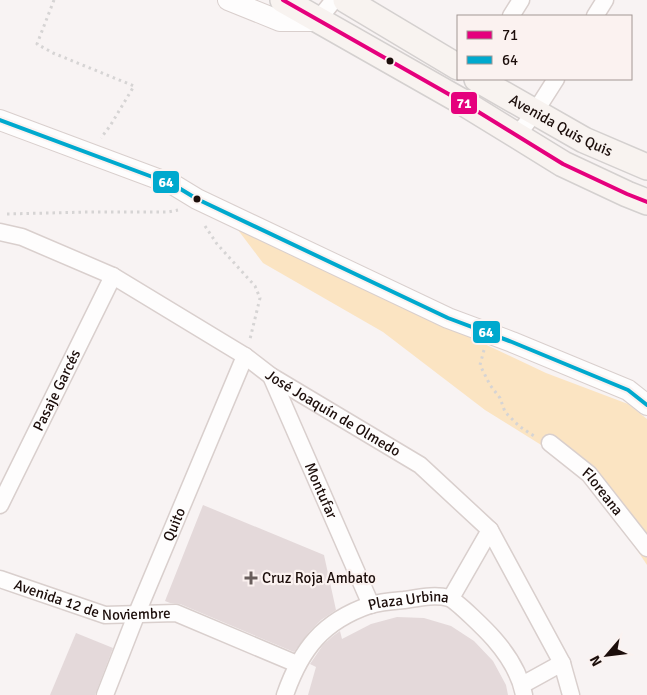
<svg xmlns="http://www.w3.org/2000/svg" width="647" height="695" font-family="Signika,sans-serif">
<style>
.green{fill:#fbe4c2}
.building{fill:#e4d9da}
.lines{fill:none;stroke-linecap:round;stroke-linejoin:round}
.minor-casing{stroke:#d9cfcd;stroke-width:19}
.tertiary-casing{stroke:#d9cfcd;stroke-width:22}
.primary-casing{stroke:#d4d0cf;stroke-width:28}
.path{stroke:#d6d4d4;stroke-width:3;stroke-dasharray:2.5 4;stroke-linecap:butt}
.minor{stroke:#fefdfd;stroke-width:16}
.tertiary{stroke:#fefdfd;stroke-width:20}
.primary{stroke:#f8f3f0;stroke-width:25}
.bus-1-casing{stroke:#fbf2f0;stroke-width:8}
.bus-2-casing{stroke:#fbf2f0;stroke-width:8}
.bus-1{stroke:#e5007d;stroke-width:4}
.bus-2{stroke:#00a9ce;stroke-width:4}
.bus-dot{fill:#1c0e0b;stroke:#fbf2f0;stroke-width:2}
.poi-dot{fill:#695e5c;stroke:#fbf2f0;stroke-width:2}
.labels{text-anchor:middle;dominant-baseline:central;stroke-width:4.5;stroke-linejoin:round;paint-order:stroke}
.street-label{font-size:15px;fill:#1c0e0b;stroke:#fbf2f0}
.poi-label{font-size:15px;fill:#1c0e0b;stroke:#fbf2f0;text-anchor:start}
.line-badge{stroke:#fbf2f0;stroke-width:2}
.badge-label{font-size:14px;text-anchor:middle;font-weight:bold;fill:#fff}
</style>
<rect width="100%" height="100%" fill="#f8f3f3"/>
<path class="green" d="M238,230L289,244L442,324L546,373L628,404L647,419V565L611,511L570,463L485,410L383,332L263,263Z"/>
<g class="building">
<path d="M203,505L324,555L336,610L321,620L309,632L294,652L180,604L170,603L165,601Z"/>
<path d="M397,617L424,618L451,626L474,641L493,661L506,685L508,695H308L316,667L310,664L323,645L333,636L340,631L342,639L371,624Z"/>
<path d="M76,633L113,648L95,695H50Z"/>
</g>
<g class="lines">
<defs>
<g id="minor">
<path d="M511,16L521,0"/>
<path d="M595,16L605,0"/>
<path d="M317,21L334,0"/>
<path d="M516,137L535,112L556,79"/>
<path id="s1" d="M0,232L22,237L113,276L245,356L271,376L420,465L490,530L562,663L571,695"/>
<path id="s2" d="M271,376L371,605"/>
<path id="s3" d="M550,443L589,474L647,548"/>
<path id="s4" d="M0,505L113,276"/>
<path id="s5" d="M0,579L105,615L176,613L297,664"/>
<path d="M451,598L490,530"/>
<path d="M522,685L562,663"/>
<path id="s6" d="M105,695L137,613L245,356"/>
<path id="s7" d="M285,695C301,649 323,621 370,605C380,602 393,601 404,600C418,598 434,594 449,598C457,601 487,631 494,639C508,655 520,673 524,695"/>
</g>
<g id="tertiary">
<path d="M228,0L280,21H317"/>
<path d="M0,120L174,185L197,199L448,318L512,342L628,390L647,405"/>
</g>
<g id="primary">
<path d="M283,0L459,100L563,164L627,194L647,202"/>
<path d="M346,0L458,67"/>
<path id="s8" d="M477,79L584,140L647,167"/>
</g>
</defs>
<use href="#minor" class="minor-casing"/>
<use href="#tertiary" class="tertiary-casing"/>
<use href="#primary" class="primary-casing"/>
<g class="path">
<path d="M54,0L37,44L53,53L134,86L110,126L101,138"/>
<path d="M7,214L89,212H168L178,210"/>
<path d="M205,226L217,244L255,286L260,298L250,339"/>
<path d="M484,350L480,365L490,385L500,398L505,412L519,426L534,436"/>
</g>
<use href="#minor" class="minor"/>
<use href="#tertiary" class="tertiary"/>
<use href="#primary" class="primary"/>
<defs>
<path id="bus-1" d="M283,0L459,100L563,164L627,194L647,202"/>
<path id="bus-2" d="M0,120L174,185L197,199L448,318L512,342L628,390L647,405"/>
</defs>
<use href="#bus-1" class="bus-1-casing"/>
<use href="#bus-2" class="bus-2-casing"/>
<use href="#bus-1" class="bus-1"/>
<use href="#bus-2" class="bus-2"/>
</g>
<g class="bus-dot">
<circle cx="390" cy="61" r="4.5"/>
<circle cx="197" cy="199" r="4.5"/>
</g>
<path class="poi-dot" d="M248.5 570.5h5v5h5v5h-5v5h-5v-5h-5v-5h5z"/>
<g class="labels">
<g class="street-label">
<text stroke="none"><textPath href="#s8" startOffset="96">Avenida Quis Quis</textPath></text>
<text stroke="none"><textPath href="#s4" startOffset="128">Pasaje Garcés</textPath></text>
<text stroke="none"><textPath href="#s1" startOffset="381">José Joaquín de Olmedo</textPath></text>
<text stroke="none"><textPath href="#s2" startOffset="125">Montufar</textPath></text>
<text stroke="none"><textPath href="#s3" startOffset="72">Floreana</textPath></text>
<text stroke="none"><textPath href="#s6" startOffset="184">Quito</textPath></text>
<text stroke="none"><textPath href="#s5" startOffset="96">Avenida 12 de Noviembre</textPath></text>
<text stroke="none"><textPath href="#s7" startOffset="168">Plaza Urbina</textPath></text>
</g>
<g class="poi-label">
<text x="262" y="578">Cruz Roja Ambato</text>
</g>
</g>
<g class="line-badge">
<rect x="450" y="91" width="28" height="24" rx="5" fill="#e5007d"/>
<rect x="152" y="170" width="28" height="24" rx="5" fill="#00a9ce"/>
<rect x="472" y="320" width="29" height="24" rx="5" fill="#00a9ce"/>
</g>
<g class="badge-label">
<text x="464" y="108">71</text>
<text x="166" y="187">64</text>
<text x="486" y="337">64</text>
</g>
<rect x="457" y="15" width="175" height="65" fill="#fbf2f0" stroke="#a29794"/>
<rect x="467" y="31" width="25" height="8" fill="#e5007d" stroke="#a29794"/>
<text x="502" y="40" font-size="15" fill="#1c0e0b">71</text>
<rect x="467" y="56" width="25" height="8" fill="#00a9ce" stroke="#a29794"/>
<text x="502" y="65" font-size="15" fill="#1c0e0b">64</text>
<g transform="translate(607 655) rotate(242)" stroke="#fbf2f0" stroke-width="4" paint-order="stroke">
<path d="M0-4L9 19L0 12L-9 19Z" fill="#1c0e0b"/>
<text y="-8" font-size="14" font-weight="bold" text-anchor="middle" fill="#1c0e0b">N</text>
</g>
</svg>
